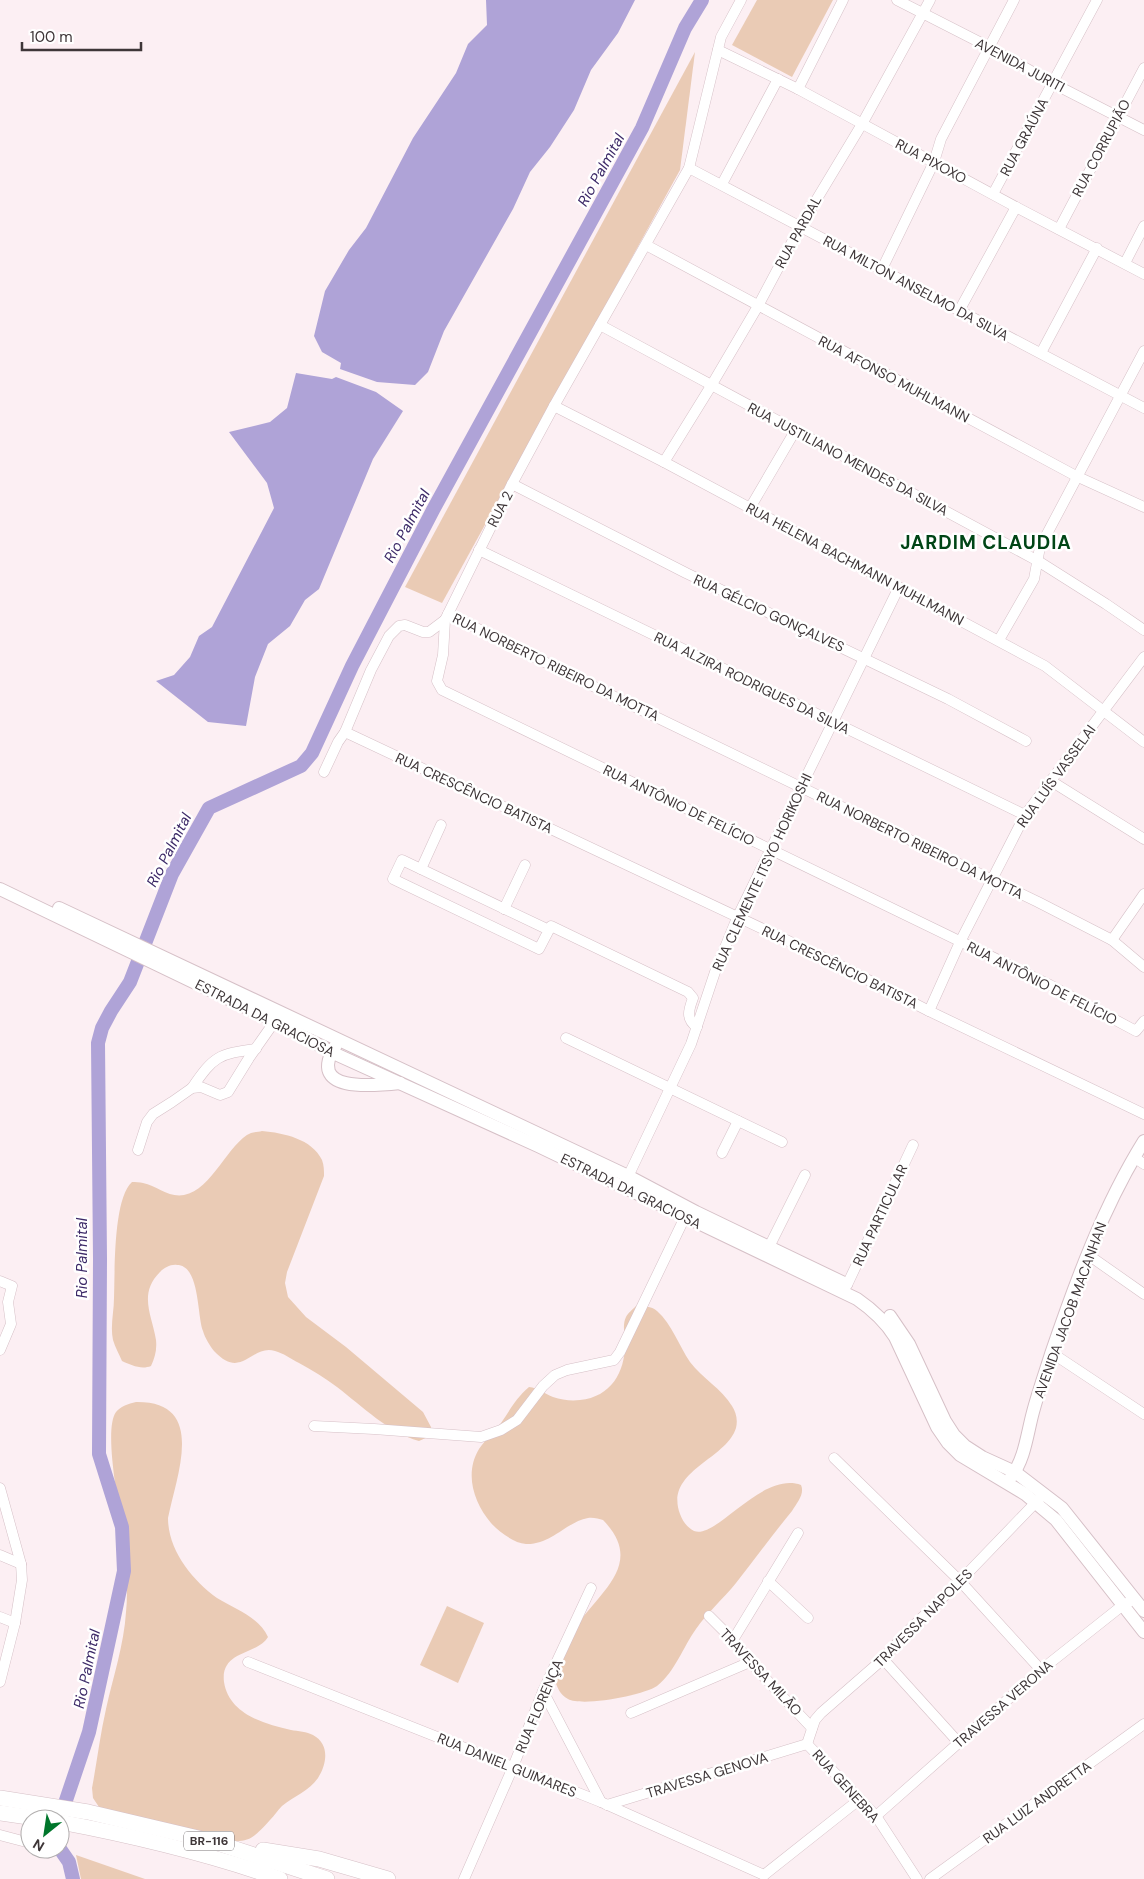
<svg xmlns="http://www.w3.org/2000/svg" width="1144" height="1879" font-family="'DM Sans',sans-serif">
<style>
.green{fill:#eacbb5}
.water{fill:#afa3d7}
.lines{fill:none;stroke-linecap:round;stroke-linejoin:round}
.river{stroke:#afa3d7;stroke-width:14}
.minor-casing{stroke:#d6c0c7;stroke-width:11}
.major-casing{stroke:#d6c0c7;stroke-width:14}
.highway-casing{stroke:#d6c0c7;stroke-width:16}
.minor{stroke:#fff;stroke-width:10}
.major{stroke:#fff;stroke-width:12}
.highway{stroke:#fff;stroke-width:15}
.labels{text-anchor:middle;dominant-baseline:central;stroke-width:5;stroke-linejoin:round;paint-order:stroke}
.shield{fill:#fff;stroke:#787274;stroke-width:1}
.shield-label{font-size:12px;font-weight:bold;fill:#3e3638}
.street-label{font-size:14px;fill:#3e3638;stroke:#fff}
.water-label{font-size:15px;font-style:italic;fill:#3d2a68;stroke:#fff}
.district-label{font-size:19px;font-weight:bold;letter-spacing:1px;fill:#004516;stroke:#fff}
</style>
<rect width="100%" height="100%" fill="#fceff3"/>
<g class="green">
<path d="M757,0H833L792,77L732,45Z"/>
<path d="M695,52L680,170L442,603L405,587Z"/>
<path d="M262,1131C284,1133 312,1139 322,1160C324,1165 324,1171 324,1176L287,1272L285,1283L288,1297L306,1317L346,1347L423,1412L431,1427L430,1436L419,1441C388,1432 363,1407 337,1387C325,1378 312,1370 299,1363C291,1359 283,1353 275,1351C251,1344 242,1381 214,1351C210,1346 205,1338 203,1331C197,1316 200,1265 177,1265C171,1264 164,1268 160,1272C138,1294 152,1315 156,1340C157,1350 155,1357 151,1366C141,1370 131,1365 122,1361C119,1354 115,1347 113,1340C110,1326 114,1312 114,1298C115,1272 113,1199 132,1182C135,1182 140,1182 143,1183C157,1186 169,1198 184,1195C212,1190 229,1142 251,1133C254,1132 259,1132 262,1131Z"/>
<path d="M636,1306C644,1306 651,1306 657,1311C672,1324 679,1346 690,1362C702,1378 722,1389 732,1406C736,1412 738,1420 736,1428C726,1460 664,1471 680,1514C683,1522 687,1527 694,1531C716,1540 761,1471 801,1485C805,1494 797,1503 792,1511C773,1534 755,1559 736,1583C723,1599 707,1613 696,1629C683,1647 675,1672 657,1686C644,1695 583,1707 568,1699C560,1695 557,1687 554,1678C560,1662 565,1643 575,1628C599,1592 646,1564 603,1520C599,1519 593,1517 588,1518C566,1522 551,1545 526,1544C514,1543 499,1532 491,1523C474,1503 464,1474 479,1449C485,1440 494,1432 501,1423C510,1410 516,1398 529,1387C538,1388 545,1394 553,1397C562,1400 571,1401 580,1400C611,1397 625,1372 625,1344C625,1335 622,1325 626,1317C628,1313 633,1309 636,1306Z"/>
<path d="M136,1402C208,1401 176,1476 168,1518C168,1550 192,1580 217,1598C235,1609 259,1617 268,1637C258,1655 220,1650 224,1682C229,1714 264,1724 291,1730C298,1731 307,1732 313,1735C330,1744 327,1764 318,1778C309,1791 294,1796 282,1806C278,1810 274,1816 270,1820C251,1841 248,1843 221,1840L99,1807L93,1798L92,1788C97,1762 100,1735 106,1709C113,1677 124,1645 126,1612C129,1586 124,1559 122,1532C120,1508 103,1430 116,1412C121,1406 128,1404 136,1402Z"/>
<path d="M447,1606L484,1623L458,1683L420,1665Z"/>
<path d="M76,1855L145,1879H81Z"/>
</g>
<g class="water">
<path d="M486,0H635L618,33L591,70L574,110L550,147L530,172L513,209L444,331L428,372L415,385L377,382L340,369L341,363L322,352L314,336L325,291L349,250L366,228L413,138L456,73L468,44L487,25Z"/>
<path d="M296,373L332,379L336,377L376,392L403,411L373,459L319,589L305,600L290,626L268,644L255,677L246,726L208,722L156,681L174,675L190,657L199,636L212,627L274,508L267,483L229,432L270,422L287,408Z"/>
</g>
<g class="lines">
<g class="river">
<path d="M60,1818L89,1732L124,1571L122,1527L99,1454L100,1259L98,1043L102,1028L111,1011L130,982L172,874L209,808L301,766L312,753L352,666L433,510L642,128L685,28L702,0"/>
<path d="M60,1849L69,1862L73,1879"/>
</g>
<defs>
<g id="minor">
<path d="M741,0L721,37L689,168L554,406L512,484L448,614L445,620L443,655L437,681L442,690L1050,985L1136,1031L1144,1021"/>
<path d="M897,0L989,47L1052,83L1144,130"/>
<path d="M718,50L798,89L1016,207L1144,274"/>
<path d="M798,89L843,0"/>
<path d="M689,168L1144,408"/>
<path d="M722,184L778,79"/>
<path d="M993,194L1097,0"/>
<path d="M1059,229L1144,68"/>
<path d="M646,245L1076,476L1144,507"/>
<path d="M1125,263L1144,226"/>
<path d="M882,269L934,162L941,139L1014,0"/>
<path d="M959,311L1016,207"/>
<path d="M600,325L1038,561L1106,604L1144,630"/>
<path d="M1041,353L1097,248"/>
<path d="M554,406L664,462L1045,666L1144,742"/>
<path d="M664,462L711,386L758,306L800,227L862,124L930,0"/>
<path d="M512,484L686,573L948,699L1026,741"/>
<path d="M750,508L795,431"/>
<path d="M479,550L1025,815"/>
<path d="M448,614L627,703L1038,902L1112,940L1144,967"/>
<path d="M999,640L1034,579L1040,547L1144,351"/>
<path d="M345,732L831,961L929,1011L1144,1114"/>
<path d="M324,772L338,742L345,732L371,670L389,636L399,626L405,625L423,632H429L445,620"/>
<path d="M1051,781L1144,839"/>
<path d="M421,869L441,825"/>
<path d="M504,909L525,865"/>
<path d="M549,930L402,860L393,879L539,949L551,926L688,992L693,998C689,1009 685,1019 697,1027"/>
<path d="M1112,940L1144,894"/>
<path d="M929,1011L960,942L1025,815L1144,657"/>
<path d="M566,1038L782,1142"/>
<path d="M192,1088C214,1056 218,1054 256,1049"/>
<path d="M138,1150L147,1122L153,1114L172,1102L192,1088L201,1087L220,1095L228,1092L249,1058L275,1021"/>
<path d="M722,1153L738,1121"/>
<path d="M1135,1158L1144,1164"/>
<path d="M625,1183L691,1044L715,972L737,918L899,587"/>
<path d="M769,1247L805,1175"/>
<path d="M1087,1254L1144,1294"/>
<path d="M0,1281L12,1286L8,1302L11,1324L0,1350"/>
<path d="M847,1285L913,1145"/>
<path d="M1052,1353L1144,1414"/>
<path d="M314,1426L374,1429L481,1437L501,1430L517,1420L543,1386L555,1375L567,1370L614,1360L620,1352L685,1217"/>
<path d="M834,1458L960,1581L1041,1670"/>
<path d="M0,1488L21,1564L22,1580L15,1623L0,1682"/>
<path d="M0,1555L21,1564"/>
<path d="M768,1581L808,1618"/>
<path d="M709,1616L733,1640L750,1662L812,1728"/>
<path d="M0,1617L15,1623"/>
<path d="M733,1640L798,1533"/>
<path d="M883,1659L959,1743"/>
<path d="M248,1662L601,1802L764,1875"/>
<path d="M543,1691L601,1802"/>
<path d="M631,1713L750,1662"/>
<path d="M807,1744L815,1720L821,1713L883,1659L908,1631L960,1581L1040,1498"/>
<path d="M807,1744L876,1816L917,1879"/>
<path d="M607,1805L807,1744"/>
<path d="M876,1816L1041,1670L1123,1605L1129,1602"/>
<path d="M0,1835L30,1843"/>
<path d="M42,1849L48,1853"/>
<path d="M764,1875L860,1799"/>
<path d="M464,1879L513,1767L543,1691L591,1588"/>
<path d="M930,1879L1144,1724"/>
</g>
<g id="major">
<path d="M0,889L291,1029L331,1052L538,1146L857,1299C873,1310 885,1321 895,1337L937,1427L948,1443L960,1455L1025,1494L1056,1520L1144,1632"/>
<path d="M59,908L628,1176L696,1212L846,1284"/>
<path d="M336,1045C305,1093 372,1086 400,1083"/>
<path d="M890,1316L909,1344L945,1421L954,1435L965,1446L982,1457L1015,1472L1062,1508L1144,1611"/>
<path d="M1011,1477C1025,1459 1027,1434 1033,1412C1038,1393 1045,1373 1051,1354C1076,1281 1103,1207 1144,1141"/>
</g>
<g id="highway">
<path d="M0,1798L88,1812L211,1841L327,1879"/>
<path d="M0,1813L42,1819"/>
<path d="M60,1822C134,1836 209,1854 280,1879"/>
<path d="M263,1850L319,1859L388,1879"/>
</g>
</defs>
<use href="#minor" class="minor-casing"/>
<use href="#major" class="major-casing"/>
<use href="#highway" class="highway-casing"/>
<use href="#minor" class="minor"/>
<use href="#major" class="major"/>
<use href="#highway" class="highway"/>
</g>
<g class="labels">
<rect class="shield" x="184" y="1831.5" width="50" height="19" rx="4"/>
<g class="shield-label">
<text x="209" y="1841">BR-116</text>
</g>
<g class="street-label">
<text transform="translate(1020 65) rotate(28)">AVENIDA JURITI</text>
<text transform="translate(1024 137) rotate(-62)">RUA GRAÚNA</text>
<text transform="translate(1101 148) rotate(-62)">RUA CORRUPIÃO</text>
<text transform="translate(931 161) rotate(28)">RUA PIXOXO</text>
<text transform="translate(798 232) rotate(-61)">RUA PARDAL</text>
<text transform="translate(916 288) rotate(28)">RUA MILTON ANSELMO DA SILVA</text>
<text transform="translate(894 379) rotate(28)">RUA AFONSO MUHLMANN</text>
<text transform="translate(848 459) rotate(28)">RUA JUSTILIANO MENDES DA SILVA</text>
<text transform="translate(500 509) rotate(-63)">RUA 2</text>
<text transform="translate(855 564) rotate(28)">RUA HELENA BACHMANN MUHLMANN</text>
<text transform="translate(769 613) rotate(25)">RUA GÉLCIO GONÇALVES</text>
<text transform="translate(556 667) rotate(26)">RUA NORBERTO RIBEIRO DA MOTTA</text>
<text transform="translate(752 683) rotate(26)">RUA ALZIRA RODRIGUES DA SILVA</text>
<text transform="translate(1056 776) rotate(-54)">RUA LUÍS VASSELAI</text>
<text transform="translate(474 793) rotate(25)">RUA CRESCÊNCIO BATISTA</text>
<text transform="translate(679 805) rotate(26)">RUA ANTÔNIO DE FELÍCIO</text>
<text transform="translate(920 845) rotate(26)">RUA NORBERTO RIBEIRO DA MOTTA</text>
<text transform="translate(762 872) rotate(-65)">RUA CLEMENTE ITSYO HORIKOSHI</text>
<text transform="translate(840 967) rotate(26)">RUA CRESCÊNCIO BATISTA</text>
<text transform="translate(1042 983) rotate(27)">RUA ANTÔNIO DE FELÍCIO</text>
<text transform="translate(265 1018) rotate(27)">ESTRADA DA GRACIOSA</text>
<text transform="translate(631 1191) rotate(26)">ESTRADA DA GRACIOSA</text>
<text transform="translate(880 1215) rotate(-65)">RUA PARTICULAR</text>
<text transform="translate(1070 1310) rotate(-70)">AVENIDA JACOB MACANHAN</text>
<text transform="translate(923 1618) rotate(-45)">TRAVESSA NAPOLES</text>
<text transform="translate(761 1672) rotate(47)">TRAVESSA MILÃO</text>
<text transform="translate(1003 1704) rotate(-41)">TRAVESSA VERONA</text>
<text transform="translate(539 1706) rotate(-67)">RUA FLORENÇA</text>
<text transform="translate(507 1765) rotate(22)">RUA DANIEL GUIMARES</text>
<text transform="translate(707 1775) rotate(-17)">TRAVESSA GENOVA</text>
<text transform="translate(846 1786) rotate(48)">RUA GENEBRA</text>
<text transform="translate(1037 1802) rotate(-36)">RUA LUIZ ANDRETTA</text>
</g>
<g class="water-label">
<text transform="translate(601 170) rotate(-61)">Rio Palmital</text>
<text transform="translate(407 526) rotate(-62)">Rio Palmital</text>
<text transform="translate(169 850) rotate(-63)">Rio Palmital</text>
<text transform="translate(82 1258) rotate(-90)">Rio Palmital</text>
<text transform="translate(87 1669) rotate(-78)">Rio Palmital</text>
</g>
<g class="district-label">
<text x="986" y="542">JARDIM CLAUDIA</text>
</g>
</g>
<g transform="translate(45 1834) rotate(210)"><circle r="24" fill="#ffffff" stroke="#b2afaf"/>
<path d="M0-4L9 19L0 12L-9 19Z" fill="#00762b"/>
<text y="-8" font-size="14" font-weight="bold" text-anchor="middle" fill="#3e3638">N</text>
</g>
<path d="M22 42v8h119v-8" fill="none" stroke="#3e3638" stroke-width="2.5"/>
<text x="30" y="42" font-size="15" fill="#3e3638" stroke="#ffffff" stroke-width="4" paint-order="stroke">100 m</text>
</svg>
